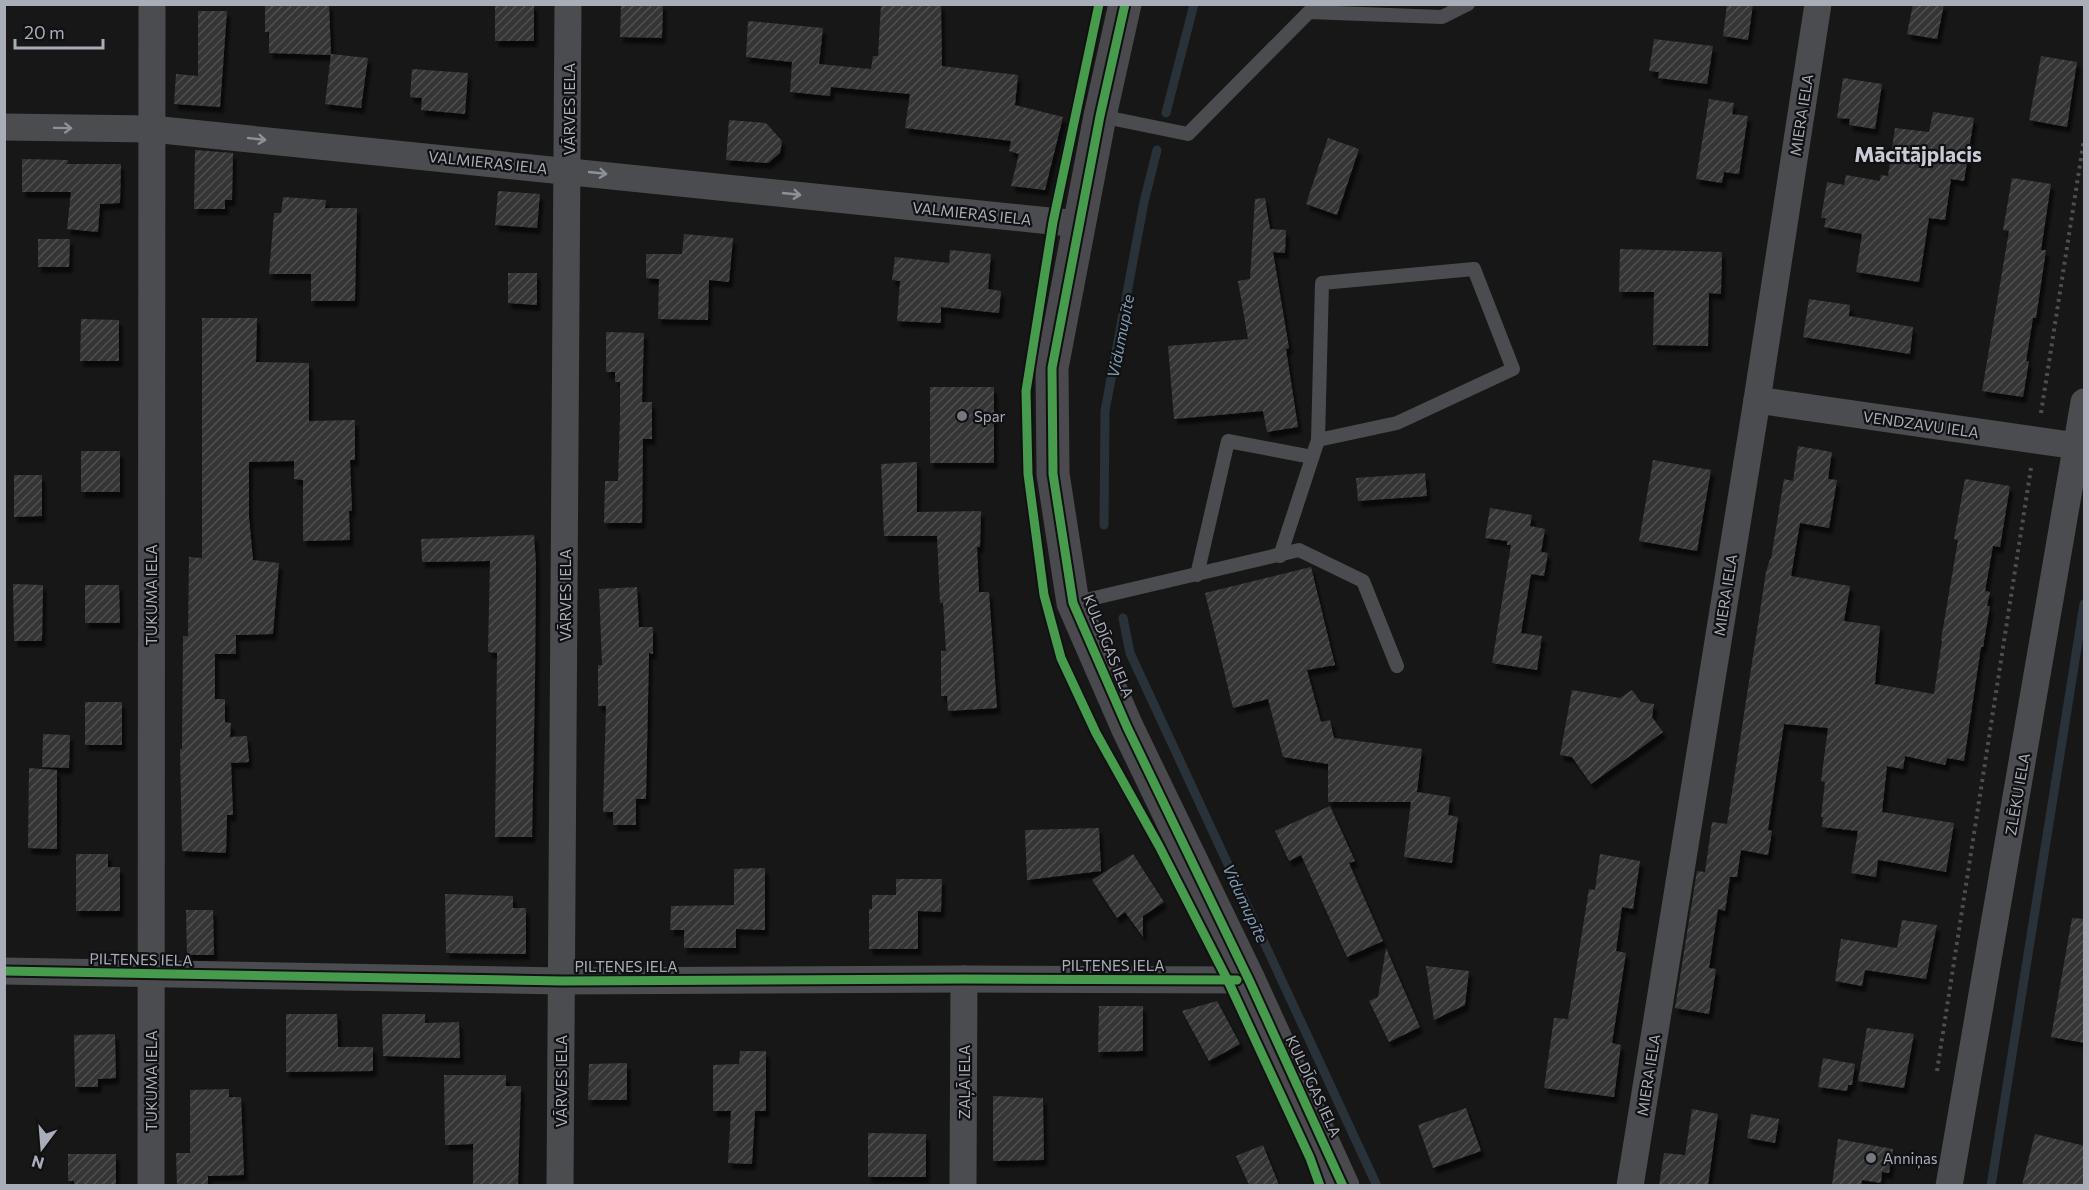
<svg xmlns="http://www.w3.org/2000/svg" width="2089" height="1190" font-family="Commissioner,sans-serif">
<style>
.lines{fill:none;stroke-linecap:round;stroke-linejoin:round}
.stream{stroke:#2a3239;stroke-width:9}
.building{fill:url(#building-hatch);filter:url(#shadow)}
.path{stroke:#4d4e52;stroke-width:4;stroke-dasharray:3 4.5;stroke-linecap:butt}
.lane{stroke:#4b4c50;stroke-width:14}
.street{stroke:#4b4c50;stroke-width:27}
.secondary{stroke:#4a4a4e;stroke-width:33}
.cycleway-casing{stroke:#111113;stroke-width:13}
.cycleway{stroke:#469c4c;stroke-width:9}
.oneway{stroke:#8c9099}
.poi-dot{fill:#757880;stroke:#111113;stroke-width:2}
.labels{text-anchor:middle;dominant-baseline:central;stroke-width:4.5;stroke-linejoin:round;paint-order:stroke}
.street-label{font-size:15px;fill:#a8adb8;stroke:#111113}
.poi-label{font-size:15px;fill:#a8adb8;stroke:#111113;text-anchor:start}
.water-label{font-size:16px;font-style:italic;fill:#7f9bb3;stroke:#111113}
.district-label{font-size:21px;font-weight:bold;fill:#c9ccd4;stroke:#111113}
</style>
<defs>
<pattern id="building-hatch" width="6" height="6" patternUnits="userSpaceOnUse" patternTransform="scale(1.5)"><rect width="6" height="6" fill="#353536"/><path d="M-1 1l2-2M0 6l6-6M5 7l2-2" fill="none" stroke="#4f5051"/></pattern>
<filter id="shadow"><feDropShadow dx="3.5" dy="6" stdDeviation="1.5" flood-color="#0009"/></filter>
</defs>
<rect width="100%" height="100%" fill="#171717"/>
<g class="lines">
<g class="stream">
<path d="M1166,113L1194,4"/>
<path d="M1104,525L1105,411L1144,202L1157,150"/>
<path d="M1123,618L1130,653L1377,1186"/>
<path d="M1991,1186L2084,604"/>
</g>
</g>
<g class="building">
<path d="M265,4H329L331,55L269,53V32H265Z"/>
<rect x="495" y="4" width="39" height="37"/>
<path d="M621,4H663L662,38L620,37Z"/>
<path d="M881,4H941L942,66L1018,75L1015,105L1063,117L1045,190L1011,186L1019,154L1009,151L1011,141L905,128L910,94L831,87L830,96L790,92L792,62L746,57L748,21L823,28L819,64L871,69L873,56H878Z"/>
<path d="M1727,4H1753L1748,40L1723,36Z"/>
<path d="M1913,4H1944L1937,39L1907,34Z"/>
<path d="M198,11H227L220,107L174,104L176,74L198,76Z"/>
<path d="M1654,39L1713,46L1707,84L1658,78L1659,72L1649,71Z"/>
<path d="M331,54L368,58L361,108L325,104Z"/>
<path d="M2041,56L2077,62L2067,127L2029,120Z"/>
<path d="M412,69L468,73L465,114L421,110L422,98L410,97Z"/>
<path d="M1843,78L1882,84L1875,129L1849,125L1850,119L1837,118Z"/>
<path d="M1709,99L1734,103L1732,114L1748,116L1739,174L1724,172L1722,183L1696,179Z"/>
<path d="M1933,112L1974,118L1964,181L1951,179L1945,220L1929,218L1919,282L1856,272L1862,234L1824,227L1826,218H1821L1827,182L1844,185L1846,175L1880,181L1881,175L1888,176L1895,128L1929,132Z"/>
<path d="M729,120L766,123L782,141L780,153L768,163L726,160Z"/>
<path d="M1328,138L1359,149L1337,215L1306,204Z"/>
<path d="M195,150L233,153L232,200H225V209H194Z"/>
<path d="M22,159L68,160L67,164H121L120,203L100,204L98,232L67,229L71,192H22Z"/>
<path d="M2012,178L2051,184L2041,250H2046L2036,318H2033L2026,361H2029L2023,397L1982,391L2009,231L2003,230Z"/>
<path d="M498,191L540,194L537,228L495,225Z"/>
<path d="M283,197L326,200L325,208H357L355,301H311V274H269L274,213H281Z"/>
<path d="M1265,198L1270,229L1286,230L1285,253L1273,252L1289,348L1286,349L1298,427L1267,432L1263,411L1174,419L1168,346L1248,339L1238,281L1250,279L1255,199Z"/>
<path d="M684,234L733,238L729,282L709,280L708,320L658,319L659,279L646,278V254H682Z"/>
<path d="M38,239H70L69,267H38Z"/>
<path d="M1620,249L1722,252L1721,294L1709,293L1708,346L1653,345L1654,292H1619Z"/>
<path d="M950,250L991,254L988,289L1001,291L999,313L941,307V323L897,321L900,281L892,280L895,257L949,263Z"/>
<path d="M508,273H537V305L508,303Z"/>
<path d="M1809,299L1850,305L1849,316L1913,327L1910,354L1803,337Z"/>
<path d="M202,318H257L256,362L309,363V421L355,420V460H350L352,511H349L350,540L303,541V480L294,479V461L249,462V517L253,560L279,563L273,634L236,635V654H215V699H225V722L231,723L230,737L247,736L249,762L231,763L233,815H227L226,853L182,851L180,749H182L183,636H188L189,557L202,558Z"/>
<path d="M81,319L119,320V361H80Z"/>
<path d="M606,332L644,333L642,402H652V439H643L642,523H604L605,481H618L620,417V382H615V372H606Z"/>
<rect x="930" y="387" width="64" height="76"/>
<path d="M1798,446L1832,452L1828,479L1837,480L1829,528L1800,523L1791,576L1850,586L1844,621L1880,626L1875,684L1934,694L1942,641L1941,640L1958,540L1954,539L1965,479L2010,486L2000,547L1993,546L1985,591L1990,592L1987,606H1990L1983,647H1981L1964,761L1947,758L1945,765L1905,756L1903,769L1887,766L1882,812L1954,823L1946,872L1878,860L1876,877L1851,873L1858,831L1822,827L1823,817H1821L1825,782L1821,781L1828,728L1784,724L1768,830L1772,831L1768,855L1741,850L1737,877H1730L1725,911L1718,909L1709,968L1716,969L1709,1014L1675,1008L1697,871L1705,872L1712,822L1727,824L1766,572L1770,559H1771L1784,479L1793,481Z"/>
<rect x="81" y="451" width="39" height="41"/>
<path d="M1653,460L1711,470L1697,551L1639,541Z"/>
<path d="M917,462V512L981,511L980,547H977L979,592H989L997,708L948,711L947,696H941V651H946L943,603H940L937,536H884L881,464Z"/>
<path d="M1425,473L1427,496L1358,501L1356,478Z"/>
<path d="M14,475H42V516L14,517Z"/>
<path d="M1490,508L1532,515L1530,526L1545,529L1541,552L1548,553L1544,576L1531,574L1521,633L1542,636L1537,670L1492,663L1511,545H1507V541L1485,538Z"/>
<path d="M534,535L536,564L535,682L532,837H495L497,653L488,652L490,561L422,562L421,539Z"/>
<path d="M1311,567L1335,665L1307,670L1321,722L1330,720L1334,738L1422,749L1417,792L1450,797L1448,815L1458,817L1452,863L1404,857L1411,802H1328V764L1283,757L1268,699L1233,708L1205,593Z"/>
<path d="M13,584L43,585L42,641H14Z"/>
<path d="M85,585H119L120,623H85Z"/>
<path d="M637,587L639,627H653V654L649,653L646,799H636V825H613V812H603L606,706H598V665H602L599,589Z"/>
<path d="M1572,690L1620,698L1632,690L1641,702L1654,704L1652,717L1663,732L1591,784L1572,757L1560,755Z"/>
<rect x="85" y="702" width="37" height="43"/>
<path d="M43,734L70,735L69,768L42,767Z"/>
<path d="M29,768L57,770V849L28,848Z"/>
<path d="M1330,806L1355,861L1349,863L1383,941L1347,957L1301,855L1289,861L1275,831Z"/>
<path d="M1099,828L1101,871L1027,880L1025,830Z"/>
<path d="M76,854H108V867H120V911H76Z"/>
<path d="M1133,854L1164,902L1143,916V937L1125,912L1117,918L1092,880Z"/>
<path d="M1600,854L1640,861L1633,909L1622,907L1616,951L1626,953L1612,1043L1621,1045L1614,1097L1544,1088L1554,1018L1568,1019L1589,889L1595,890Z"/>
<path d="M765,868V930L736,929V948H684V930H670L671,906L734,905V869Z"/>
<path d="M896,879H942L941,912L918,911V949H869V909H872V895H896Z"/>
<path d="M445,894L513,896V908H526V954L446,953Z"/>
<path d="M186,910H213L214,955H187Z"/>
<path d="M2072,918L2085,919V1043L2051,1037Z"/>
<path d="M1902,920L1937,925L1926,979L1865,970L1862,986L1835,981L1841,939L1897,948Z"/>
<path d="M1386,948L1420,1027L1389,1042L1369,1001L1378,997Z"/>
<path d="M1426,966L1469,971L1465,1005L1434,1020Z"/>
<path d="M1217,1001L1240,1044L1209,1061L1182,1011Z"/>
<path d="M1099,1006H1143V1051L1098,1052Z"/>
<path d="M286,1014H337L338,1047H373V1071L286,1072Z"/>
<path d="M382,1014H425V1023L459,1022L460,1058L383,1056Z"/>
<path d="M1867,1028L1914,1034L1904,1088L1858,1081Z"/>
<path d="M115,1034L116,1078L98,1079V1087H75L74,1035Z"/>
<path d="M740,1051H766V1111H755L752,1164L728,1163L731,1111H713V1065L739,1064Z"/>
<path d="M1823,1058L1855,1064L1852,1085H1848L1847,1091L1818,1087Z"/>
<path d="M627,1063V1100H588L589,1064Z"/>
<path d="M444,1075H506V1086H521L518,1185H473V1144L445,1145Z"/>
<path d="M229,1089V1097H241L244,1175L208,1176V1185H177L176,1153H190V1090Z"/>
<path d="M993,1096L1043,1098L1044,1160L993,1161Z"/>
<path d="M1466,1108L1481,1151L1433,1168L1418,1125Z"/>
<path d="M1692,1109L1718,1114L1708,1185H1659L1664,1153L1685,1155Z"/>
<path d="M1751,1114L1779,1119L1775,1143L1747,1138Z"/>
<path d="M868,1133L926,1134V1177H868Z"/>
<path d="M2035,1134L2085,1146V1185H2022Z"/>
<path d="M1838,1139L1893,1149L1889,1173L1882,1172L1881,1183L1862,1180L1861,1185H1832Z"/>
<path d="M1263,1145L1279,1185H1249L1236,1156Z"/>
<path d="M68,1154H116V1185H74V1181H68Z"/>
</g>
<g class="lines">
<g class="path">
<path d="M2041,413L2084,139"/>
<path d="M1937,1071L2031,468"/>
</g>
<g class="lane">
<path d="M1100,116L1188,134L1309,12L1442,17L1468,4"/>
<path d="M1280,556L1318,440L1322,283L1474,269L1513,369L1397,423L1318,440"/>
<path d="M1197,575L1228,441L1312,457"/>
<path d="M1073,603L1299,550L1363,581L1397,666"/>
</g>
<g class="street">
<path d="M4,127L152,129L1079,224"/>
<path d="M1757,400L2084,447"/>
<path d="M4,971L562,981L964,979L1249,980"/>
<path d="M151,1186L152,4"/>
<path d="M560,1186L568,4"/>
<path d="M963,1186L964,979"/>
<path d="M1630,1186L1757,400L1818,4"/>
<path d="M1949,1186L2084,402"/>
</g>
<path class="secondary" d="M1125,4L1100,116L1052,368L1053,474L1073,603L1127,727L1249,980L1343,1186"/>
<defs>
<g id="cycleway">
<path d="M1099,4L1053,222L1026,391L1028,474L1044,595L1061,658L1096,733L1159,846L1228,981L1310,1158L1320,1186"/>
<path d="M1125,4L1100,116L1052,368L1053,474L1073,603L1127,727L1249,980L1343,1186"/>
<path d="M4,971L562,981L964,979L1237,980"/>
</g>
</defs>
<use href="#cycleway" class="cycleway-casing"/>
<use href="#cycleway" class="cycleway"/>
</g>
<defs><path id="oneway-shaft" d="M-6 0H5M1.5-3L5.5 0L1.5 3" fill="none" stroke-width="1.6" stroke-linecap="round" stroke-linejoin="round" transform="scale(1.5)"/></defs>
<g class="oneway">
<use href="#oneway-shaft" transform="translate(63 128) rotate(1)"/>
<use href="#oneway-shaft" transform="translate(257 139) rotate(6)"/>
<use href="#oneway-shaft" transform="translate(598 173) rotate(6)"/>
<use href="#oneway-shaft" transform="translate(792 194) rotate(6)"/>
</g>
<g class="poi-dot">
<circle cx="962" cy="416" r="6"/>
<circle cx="1871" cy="1158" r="6"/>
</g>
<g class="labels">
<g class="street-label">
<text transform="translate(569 109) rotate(-90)">VĀRVES IELA</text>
<text transform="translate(1801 115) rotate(-81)">MIERA IELA</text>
<text transform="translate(488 162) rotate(6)">VALMIERAS IELA</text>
<text transform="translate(972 213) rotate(6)">VALMIERAS IELA</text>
<text transform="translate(1921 424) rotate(8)">VENDZAVU IELA</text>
<text transform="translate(151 595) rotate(-90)">TUKUMA IELA</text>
<text transform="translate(565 595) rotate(-90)">VĀRVES IELA</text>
<text transform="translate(1725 595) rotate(-81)">MIERA IELA</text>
<text transform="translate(1109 646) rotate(68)">KULDĪGAS IELA</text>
<text transform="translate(2017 794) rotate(-80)">ZLĒKU IELA</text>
<text transform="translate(141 959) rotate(1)">PILTENES IELA</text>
<text x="1113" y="965">PILTENES IELA</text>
<text x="626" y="966">PILTENES IELA</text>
<text transform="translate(1648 1075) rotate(-81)">MIERA IELA</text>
<text transform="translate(151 1081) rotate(-90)">TUKUMA IELA</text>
<text transform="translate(561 1081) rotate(-90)">VĀRVES IELA</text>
<text transform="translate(964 1082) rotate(-90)">ZAĻĀ IELA</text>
<text transform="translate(1314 1086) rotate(65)">KULDĪGAS IELA</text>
</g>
<g class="poi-label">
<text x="974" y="416">Spar</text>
<text x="1883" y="1158">Anniņas</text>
</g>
<g class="water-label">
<text transform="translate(1120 336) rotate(-79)">Vidumupīte</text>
<text transform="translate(1246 903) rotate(65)">Vidumupīte</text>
</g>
<g class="district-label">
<text x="1918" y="153">Mācītājplacis</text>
</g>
</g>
<rect width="2089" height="1190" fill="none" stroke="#a8adb8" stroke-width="12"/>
<g transform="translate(42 1148) rotate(196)" stroke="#111113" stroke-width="4.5" paint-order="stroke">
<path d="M0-4.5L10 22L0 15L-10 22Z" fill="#a8adb8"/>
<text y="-9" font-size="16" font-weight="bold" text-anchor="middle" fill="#a8adb8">N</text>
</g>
<path d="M15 39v9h88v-9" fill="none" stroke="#a8adb8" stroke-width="3"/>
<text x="24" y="39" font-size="18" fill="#a8adb8" stroke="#111113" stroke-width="4.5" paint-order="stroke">20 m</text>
</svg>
